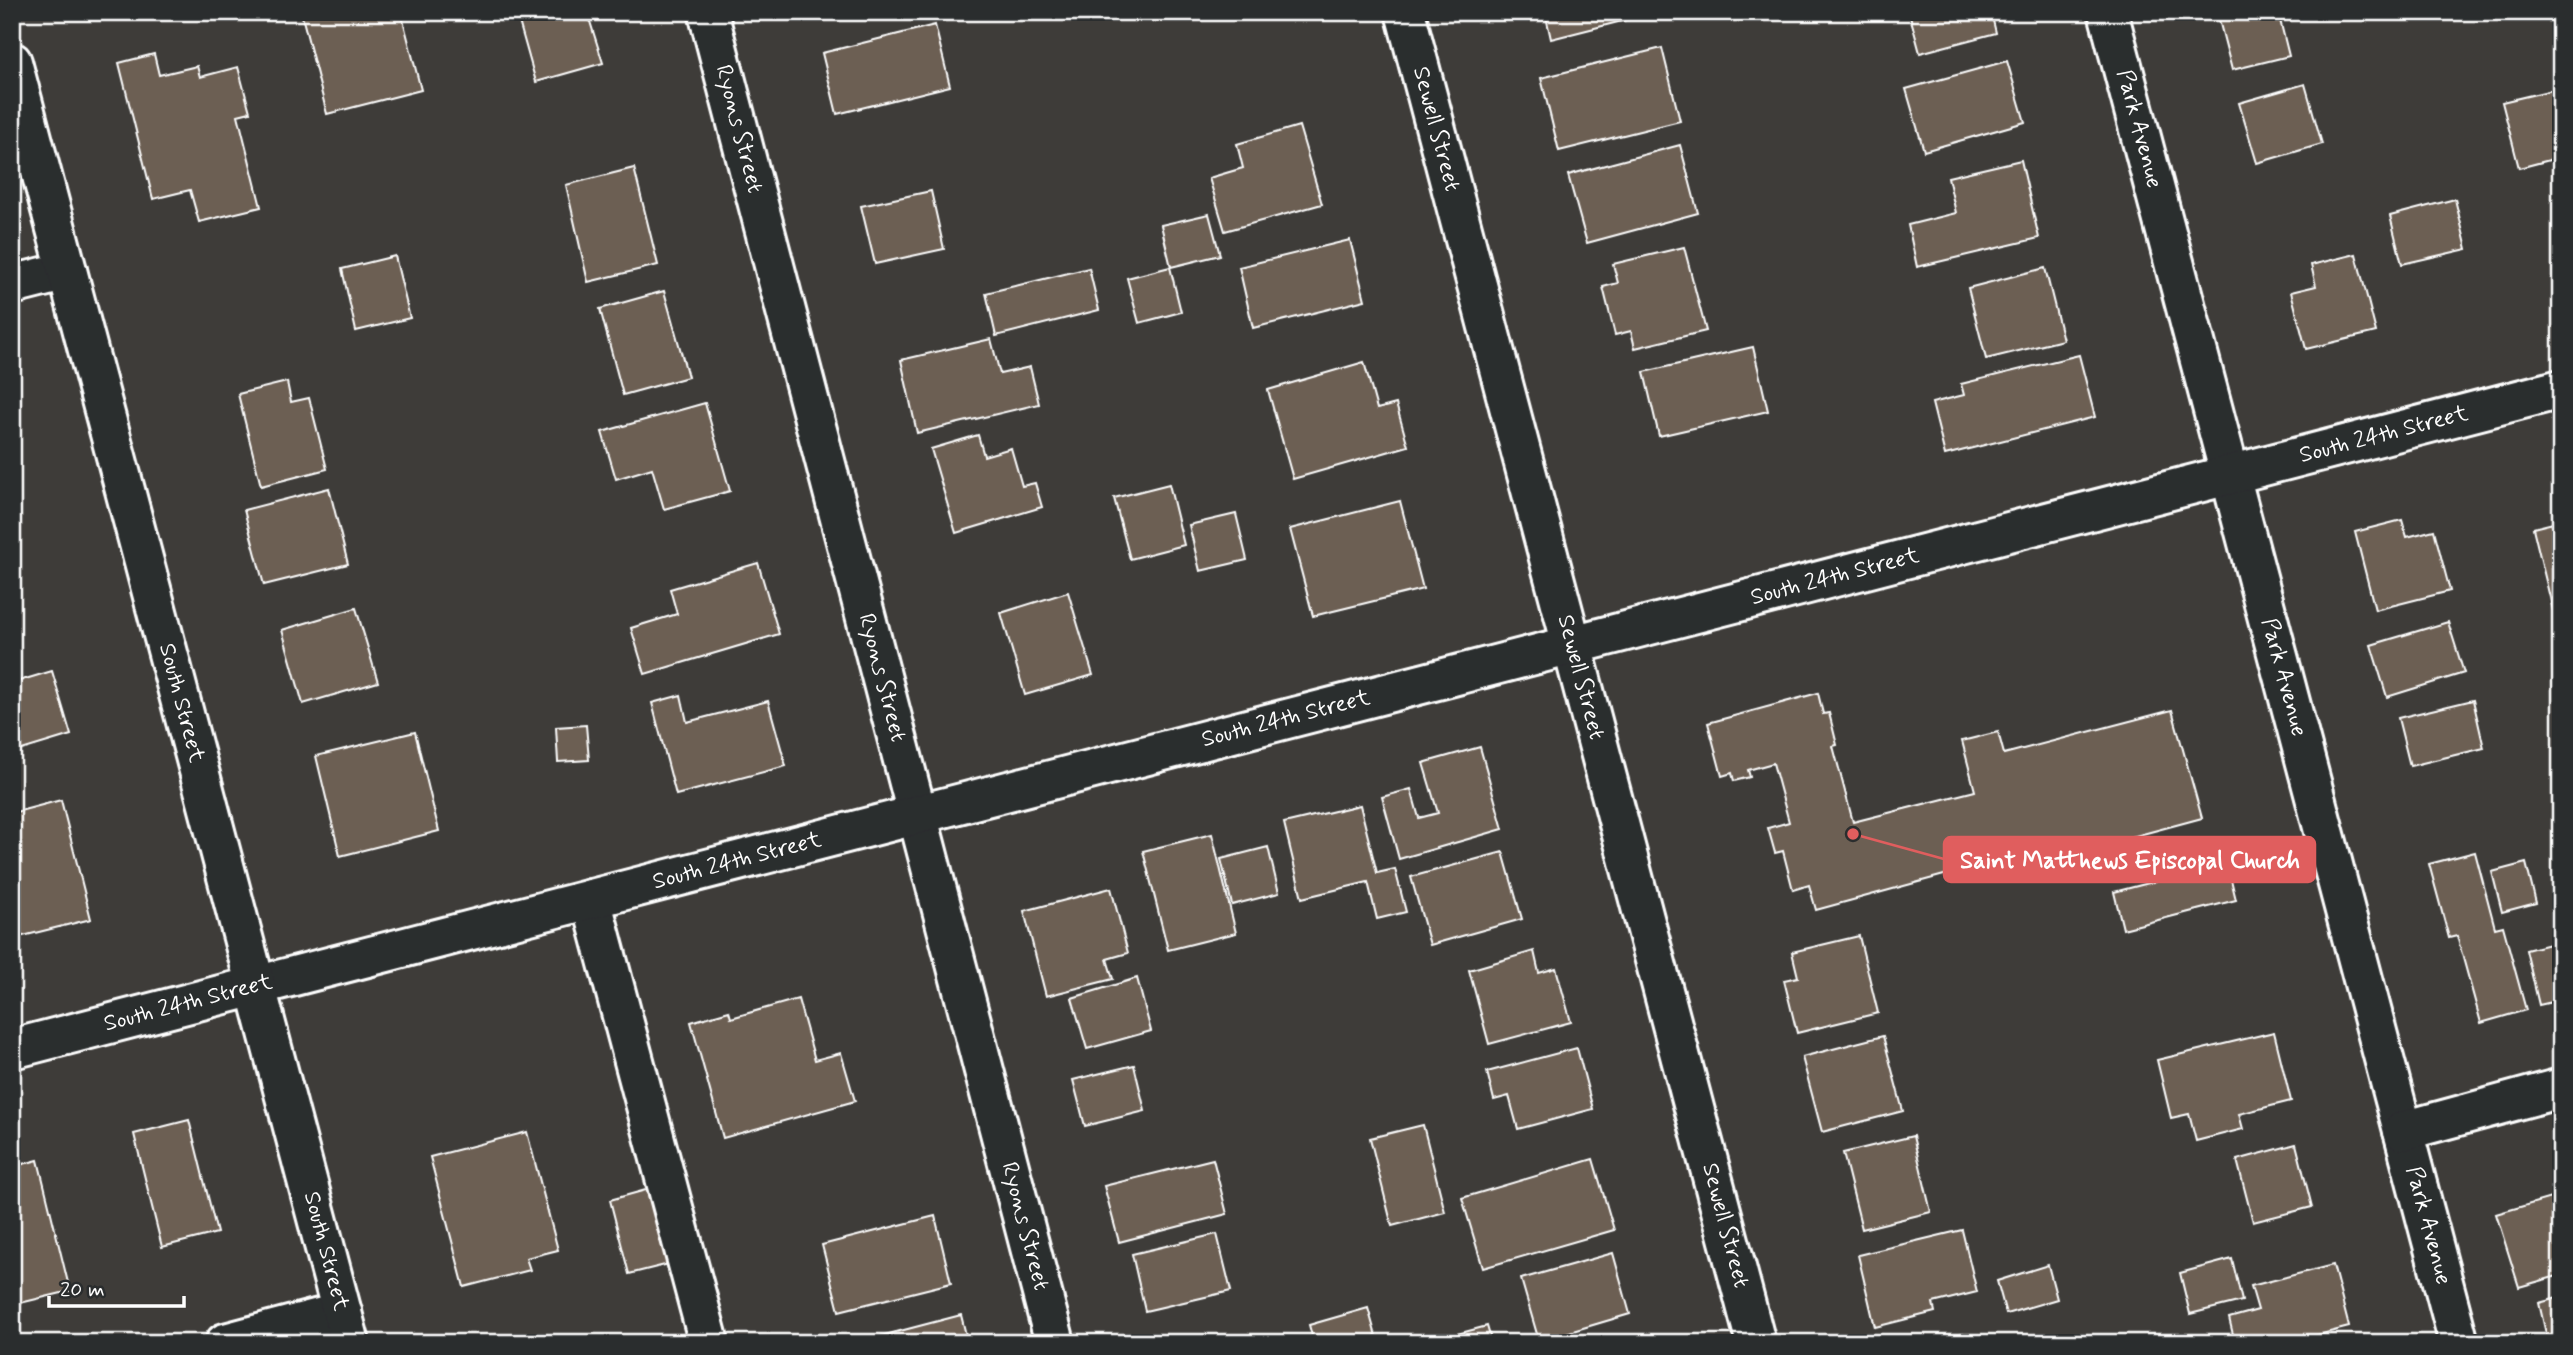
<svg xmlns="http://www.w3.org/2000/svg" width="2573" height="1355" font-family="Mynerve,sans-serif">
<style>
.building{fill:#6c5e52;stroke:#fff;stroke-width:2}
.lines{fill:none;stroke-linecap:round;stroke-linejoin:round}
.minor-casing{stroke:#fff;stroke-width:44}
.major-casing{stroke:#fff;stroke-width:44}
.minor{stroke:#2a2d2e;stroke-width:38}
.major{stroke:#2a2d2e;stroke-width:38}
.labels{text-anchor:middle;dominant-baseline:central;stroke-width:7;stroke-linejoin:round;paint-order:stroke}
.street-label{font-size:23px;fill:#fff;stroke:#2a2d2e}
.leader{fill:none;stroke:#e05e5e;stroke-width:2.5}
.callout-dot{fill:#e05e5e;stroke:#2a2d2e;stroke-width:2.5}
.callout{fill:#e05e5e;stroke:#e05e5e;stroke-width:2.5}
.callout-label{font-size:24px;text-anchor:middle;font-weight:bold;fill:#fff}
</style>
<rect width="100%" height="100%" fill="#3e3c39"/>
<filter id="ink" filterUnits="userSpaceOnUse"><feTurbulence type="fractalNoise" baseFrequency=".0143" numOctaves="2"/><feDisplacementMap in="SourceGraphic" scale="14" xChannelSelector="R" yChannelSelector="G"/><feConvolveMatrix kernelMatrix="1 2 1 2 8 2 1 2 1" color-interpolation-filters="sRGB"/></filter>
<g filter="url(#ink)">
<g class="building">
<path d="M301,12H401L421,90L327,114Z"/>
<path d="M539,12H587L603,63L536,82L518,18Z"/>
<path d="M1545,12H1641L1642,16L1551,39Z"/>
<path d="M1909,12H1991L1996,33L1920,53Z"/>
<path d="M2217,12H2278L2289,56L2232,70Z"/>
<path d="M935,25L950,86L837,114L822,53Z"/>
<path d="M1662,48L1680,121L1559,151L1541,78Z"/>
<path d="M154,54L159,75L197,66L200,77L238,67L250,112L238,115L261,207L199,222L190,190L153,199L119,63Z"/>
<path d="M2007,61L2025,122L1924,151L1906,89Z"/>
<path d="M2305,84L2322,144L2257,163L2239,103Z"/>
<path d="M2561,88V157L2519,168L2502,102Z"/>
<path d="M1299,126L1322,204L1225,231L1209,178L1243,168L1237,144Z"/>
<path d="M1680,145L1698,213L1587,243L1568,175Z"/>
<path d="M2021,160L2039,238L1917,267L1908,225L1956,213L1948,177Z"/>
<path d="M634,168L658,265L588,282L566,185Z"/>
<path d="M931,191L944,249L875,264L861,206Z"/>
<path d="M2455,199L2467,249L2402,264L2390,216Z"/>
<path d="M1209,214L1220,255L1171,267L1161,225Z"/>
<path d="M1350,240L1365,300L1253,328L1239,267Z"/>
<path d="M1684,247L1706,331L1635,348L1631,331L1615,335L1603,287L1618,283L1613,264Z"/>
<path d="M2356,254L2376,332L2306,349L2291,292L2316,286L2311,265Z"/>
<path d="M395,256L410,318L356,331L342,269Z"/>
<path d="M1170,267L1181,312L1139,323L1127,278Z"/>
<path d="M1089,268L1099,310L996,336L986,293Z"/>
<path d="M2045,268L2063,340L1986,359L1968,288Z"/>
<path d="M664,291L688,377L623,395L600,309Z"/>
<path d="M991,339L1000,374L1030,367L1039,404L917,433L901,360Z"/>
<path d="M1753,347L1768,411L1659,436L1644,372Z"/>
<path d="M2079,355L2095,417L1945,455L1932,403L1964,395L1961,384Z"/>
<path d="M1364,362L1377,409L1396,404L1408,446L1293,479L1268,390Z"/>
<path d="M287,382L291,402L309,398L327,469L261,486L238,394Z"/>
<path d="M705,403L730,491L664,509L652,468L616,479L602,432Z"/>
<path d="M978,435L984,456L1011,448L1022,486L1035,483L1042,507L956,533L931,449Z"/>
<path d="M1169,484L1184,545L1130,559L1114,498Z"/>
<path d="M329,488L348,564L264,585L244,510Z"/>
<path d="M1400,501L1423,589L1313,616L1290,529Z"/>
<path d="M1236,514L1247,560L1200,571L1189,525Z"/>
<path d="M2402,520L2407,537L2434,530L2450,591L2375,610L2355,532Z"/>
<path d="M2561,521V608L2553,610L2533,528Z"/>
<path d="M758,563L779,634L645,674L631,628L677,614L670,589Z"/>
<path d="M1068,592L1093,675L1025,695L1001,613Z"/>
<path d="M356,608L378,682L303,704L282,630Z"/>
<path d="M2448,622L2464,673L2387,697L2371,645Z"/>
<path d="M52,671L71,735L12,753V683Z"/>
<path d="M1818,693L1823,714L1829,713L1837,745L1833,746L1853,822L1975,791L1962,741L1998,732L2004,754L2172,710L2202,818L2002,872L1999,860L1816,910L1809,885L1793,890L1783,851L1775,853L1768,828L1789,822L1773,763L1748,770L1750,777L1734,781L1732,773L1722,776L1708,723Z"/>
<path d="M681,695L687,722L768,701L786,766L676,795L652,703Z"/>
<path d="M2473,700L2484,748L2410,766L2398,718Z"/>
<path d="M586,725L589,760L558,762L556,727Z"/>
<path d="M415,732L439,831L340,856L316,756Z"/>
<path d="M1480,747L1503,829L1399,859L1382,797L1411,789L1419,818L1438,813L1423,763Z"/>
<path d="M61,800L91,919L15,938L12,813Z"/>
<path d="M1360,805L1377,873L1395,869L1406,912L1377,919L1368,882L1302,898L1284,823Z"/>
<path d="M1212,834L1236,933L1168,950L1143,851Z"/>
<path d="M1268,847L1279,893L1232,905L1221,859Z"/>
<path d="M1503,852L1522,919L1430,945L1411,877Z"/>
<path d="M2475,852L2495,928L2503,926L2526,1010L2481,1023L2457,936L2449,938L2429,864Z"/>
<path d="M2227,863L2236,900L2123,929L2114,892Z"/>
<path d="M2526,863L2536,903L2502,912L2492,872Z"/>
<path d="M1111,888L1128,953L1107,959L1113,979L1046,996L1024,911Z"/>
<path d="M1859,936L1878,1013L1797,1033L1784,980L1798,977L1792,952Z"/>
<path d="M2561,941V1000L2539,1005L2526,950Z"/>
<path d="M1534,951L1539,973L1556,968L1571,1022L1489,1044L1469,970Z"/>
<path d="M1137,978L1151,1031L1087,1049L1072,998Z"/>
<path d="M798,999L815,1060L841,1053L855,1101L723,1138L691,1022L729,1011L731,1018Z"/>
<path d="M2274,1032L2291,1101L2239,1114L2243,1129L2196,1141L2189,1114L2171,1118L2157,1060Z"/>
<path d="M1883,1036L1903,1111L1822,1132L1802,1057Z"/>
<path d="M1577,1048L1593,1109L1518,1129L1509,1096L1494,1100L1487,1072Z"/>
<path d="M1134,1065L1145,1111L1085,1126L1073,1080Z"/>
<path d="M189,1120L217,1233L162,1247L134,1134Z"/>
<path d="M1423,1125L1445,1212L1392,1226L1370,1138Z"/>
<path d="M527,1132L558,1250L526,1258L530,1270L464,1287L430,1157Z"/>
<path d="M1913,1136L1931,1212L1862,1229L1843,1153Z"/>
<path d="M2296,1144L2312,1207L2253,1222L2237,1160Z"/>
<path d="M1213,1159L1227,1214L1119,1242L1104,1186Z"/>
<path d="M1593,1159L1614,1230L1483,1268L1462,1198Z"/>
<path d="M38,1160L70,1291L12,1305V1167Z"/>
<path d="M653,1188L673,1263L629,1274L610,1200Z"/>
<path d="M2561,1195V1275L2519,1287L2496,1214Z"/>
<path d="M935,1216L951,1283L839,1311L822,1245Z"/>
<path d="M1962,1230L1977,1292L1933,1303L1935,1312L1875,1327L1858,1255Z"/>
<path d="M1217,1234L1231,1291L1145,1311L1132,1254Z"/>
<path d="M1613,1253L1630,1314L1539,1341L1521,1279Z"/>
<path d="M2232,1259L2242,1301L2190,1314L2180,1273Z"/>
<path d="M2048,1265L2057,1299L2006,1314L1997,1281Z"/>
<path d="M2333,1265L2349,1327L2287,1343H2235L2229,1318L2258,1310L2251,1286Z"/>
<path d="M2561,1297V1343H2534L2547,1338L2539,1303Z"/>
<path d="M1368,1308L1378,1343H1314L1309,1325Z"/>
<path d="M961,1315L968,1343H883L881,1336Z"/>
<path d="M1487,1326L1492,1343H1431V1341Z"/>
<path d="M1963,1334L1965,1343H1930Z"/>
</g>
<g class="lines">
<defs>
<g id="minor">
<path id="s1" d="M708,12L1055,1343"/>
<path id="s2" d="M1405,12L1756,1343"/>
<path id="s3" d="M2108,12L2459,1343"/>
<path d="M12,285L67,271"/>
<path d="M591,899L709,1343"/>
<path id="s4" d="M12,1049L2561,389"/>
<path d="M2403,1131L2561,1088"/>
<path d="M225,1343L342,1312"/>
</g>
<g id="major">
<path id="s5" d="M12,62L350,1343"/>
</g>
</defs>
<use href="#minor" class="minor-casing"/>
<use href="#major" class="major-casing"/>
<use href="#minor" class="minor"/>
<use href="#major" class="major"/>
</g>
</g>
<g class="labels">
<g class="street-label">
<text stroke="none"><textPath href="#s1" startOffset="121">Ryons Street</textPath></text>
<text stroke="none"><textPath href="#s2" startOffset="121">Sewell Street</textPath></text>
<text stroke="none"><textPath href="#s3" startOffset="121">Park Avenue</textPath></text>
<text stroke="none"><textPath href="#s4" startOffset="2450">South 24th Street</textPath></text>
<text stroke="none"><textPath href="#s4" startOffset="1883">South 24th Street</textPath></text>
<text stroke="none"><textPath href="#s3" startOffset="688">Park Avenue</textPath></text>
<text stroke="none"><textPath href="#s1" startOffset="688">Ryons Street</textPath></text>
<text stroke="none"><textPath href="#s2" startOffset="688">Sewell Street</textPath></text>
<text stroke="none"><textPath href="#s5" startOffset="663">South Street</textPath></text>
<text stroke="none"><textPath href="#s4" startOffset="1316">South 24th Street</textPath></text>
<text stroke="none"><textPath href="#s4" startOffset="749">South 24th Street</textPath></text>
<text stroke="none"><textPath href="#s4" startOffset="182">South 24th Street</textPath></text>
<text stroke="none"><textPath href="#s1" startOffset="1255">Ryons Street</textPath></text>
<text stroke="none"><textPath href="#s2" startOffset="1255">Sewell Street</textPath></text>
<text stroke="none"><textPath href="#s3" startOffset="1255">Park Avenue</textPath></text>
<text stroke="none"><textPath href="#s5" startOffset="1230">South Street</textPath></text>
</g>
</g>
<path class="leader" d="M1853 834L1944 859"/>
<circle class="callout-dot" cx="1853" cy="834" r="7"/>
<rect class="callout" x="1944" y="837" width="371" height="45" rx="7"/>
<g class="callout-label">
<text x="2130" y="868">Saint Matthews Episcopal Church</text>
</g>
<rect width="2573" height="1355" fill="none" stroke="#2a2d2e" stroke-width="42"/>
<rect x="21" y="21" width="2531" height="1313" fill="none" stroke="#fff" stroke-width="2.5" filter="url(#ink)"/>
<path d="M49 1296v10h135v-10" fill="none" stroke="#ffffff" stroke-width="3.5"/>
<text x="60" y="1296" font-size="21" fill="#ffffff" stroke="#2a2d2e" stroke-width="5" paint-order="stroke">20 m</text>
</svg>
